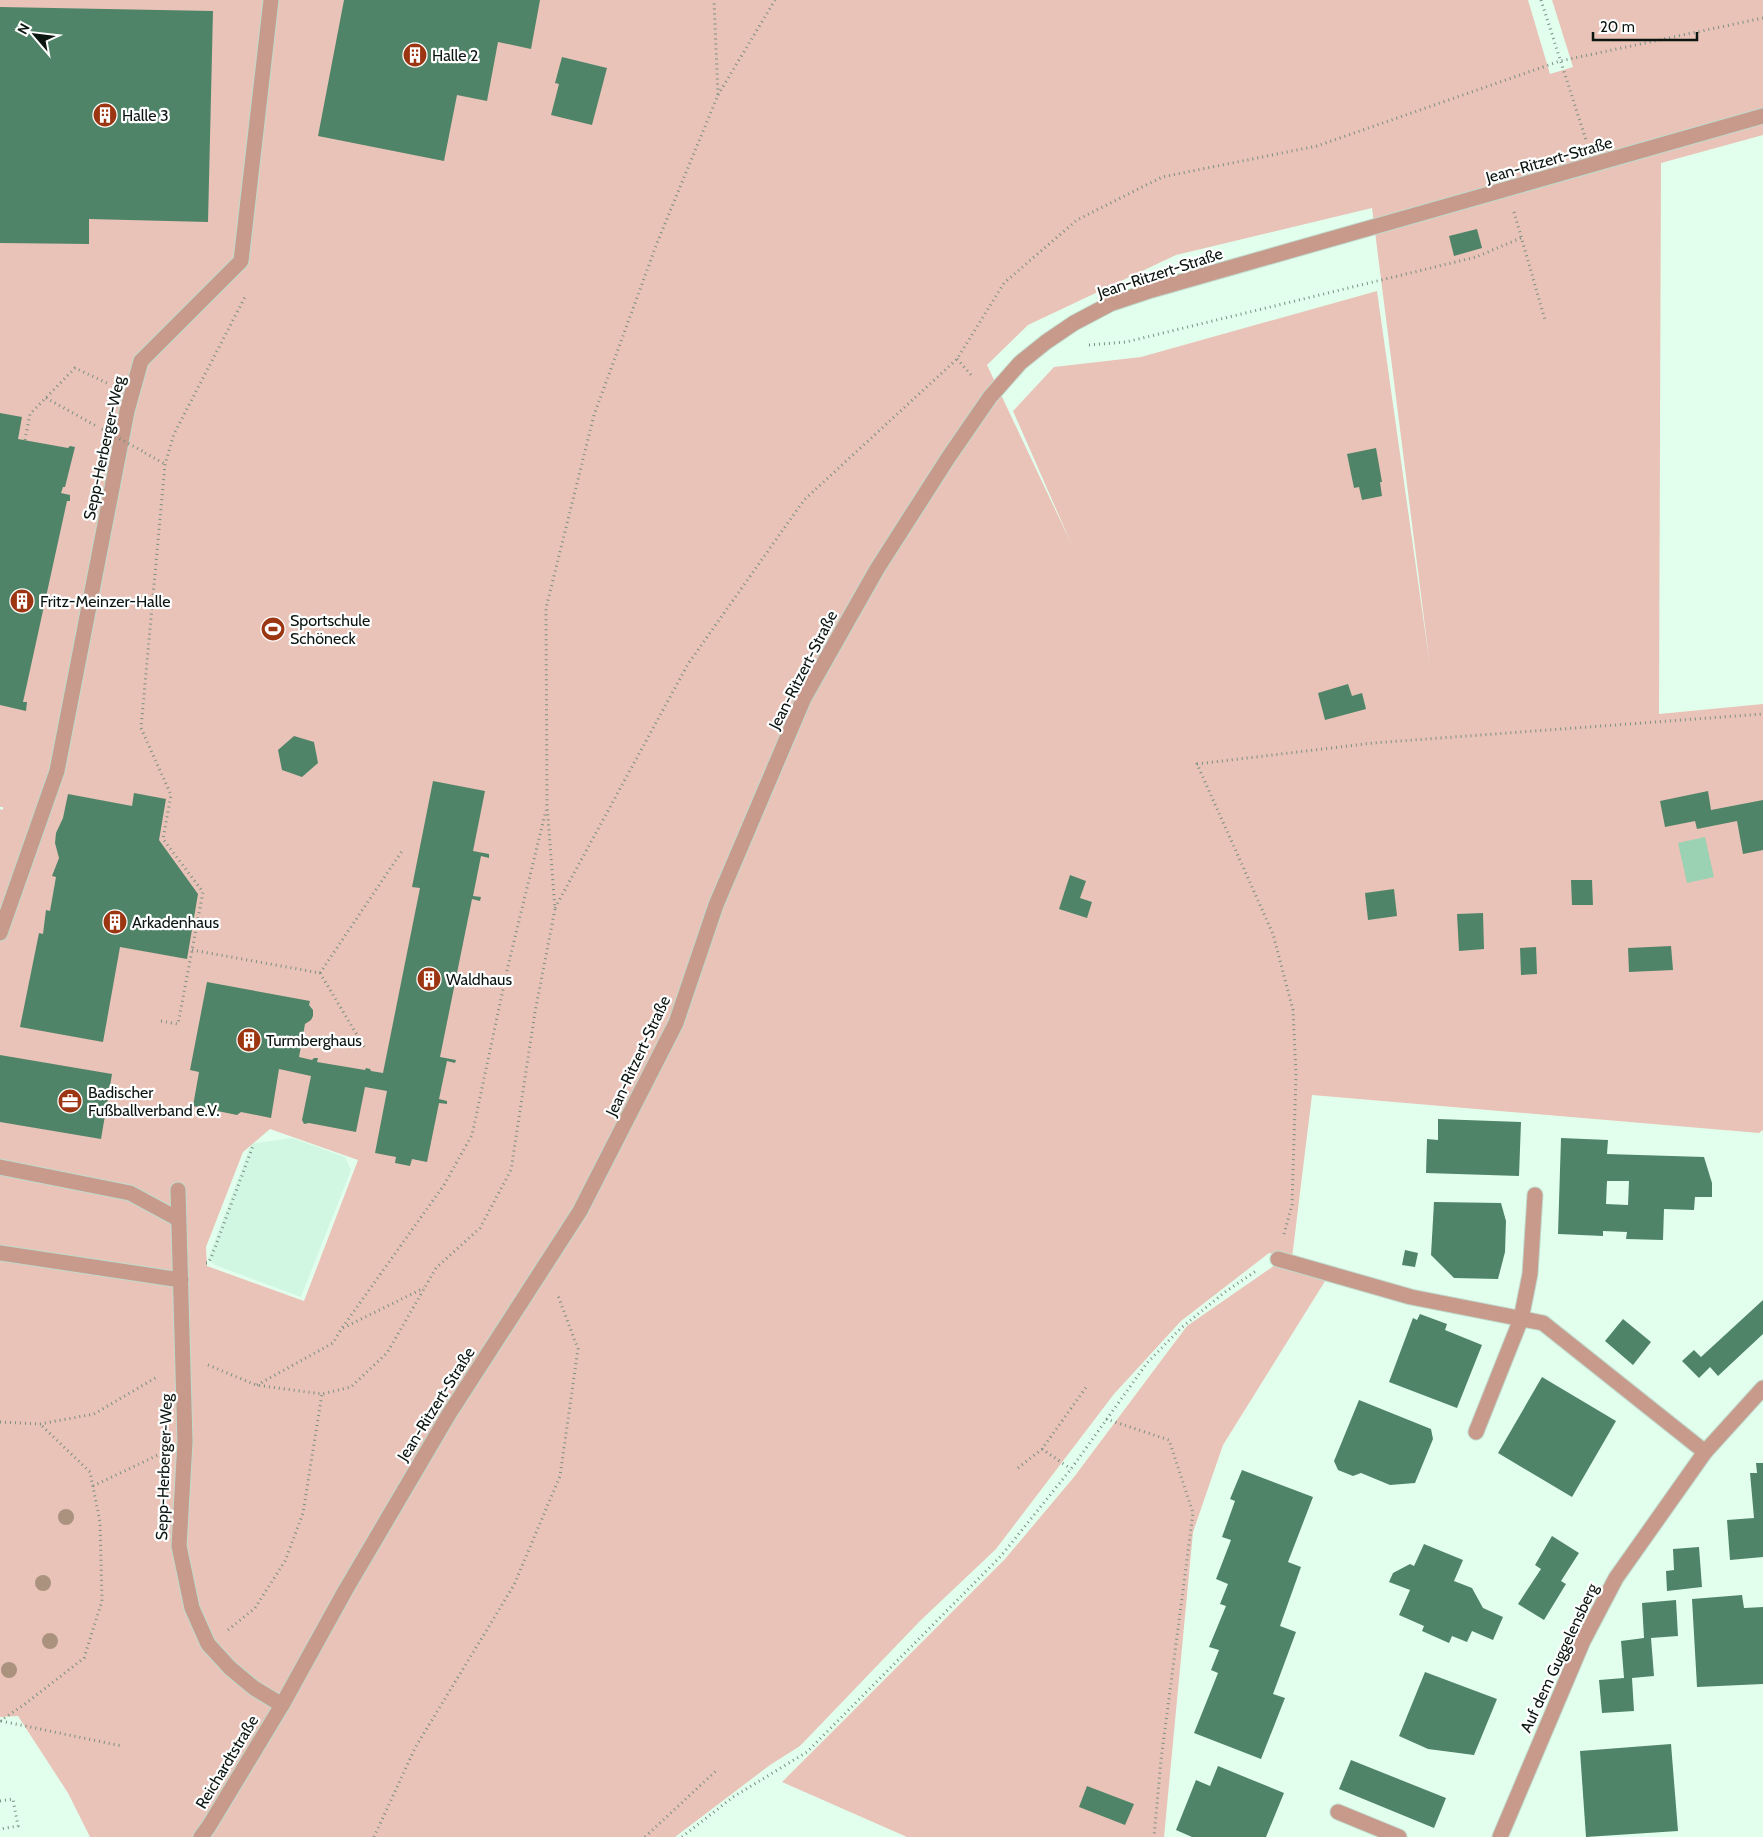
<svg xmlns="http://www.w3.org/2000/svg" width="1763" height="1837" font-family="Cabin,sans-serif">
<style>
.built{fill:#d1f6e1}
.green{fill:#e9c3b8;fill-rule:evenodd}
.water{fill:#9cd2b4}
.building{fill:#508469;fill-rule:evenodd}
.lines{fill:none;stroke-linecap:round;stroke-linejoin:round}
.lane-casing{stroke:#c0dacb;stroke-width:17}
.street-casing{stroke:#c0dacb;stroke-width:17}
.path{stroke:#7b8f83;stroke-width:3;stroke-dasharray:1 4;stroke-linecap:butt}
.lane{stroke:#c79a8c;stroke-width:15}
.street{stroke:#c79a8c;stroke-width:15}
.path-bridge{stroke:#7b8f83;stroke-width:3;stroke-dasharray:1 4;stroke-linecap:butt}
.tree{fill:#aa927f}
.labels{text-anchor:middle;dominant-baseline:central;stroke-width:4.5;stroke-linejoin:round;paint-order:stroke}
.poi-label{font-size:16px;fill:#0c1611;stroke:#fff;text-anchor:start}
.street-label{font-size:16px;fill:#0c1611;stroke:#fff}
</style>
<rect width="100%" height="100%" fill="#e2ffee"/>
<path class="built" d="M292,1138L345,1157L351,1170L301,1297L215,1265L208,1259L251,1144Z"/>
<g class="green">
<path d="M0,0H1528L1550,74L1573,67L1552,0H1763V135L1661,163L1659,714L1763,704V1130L1759,1133L1312,1095L1292,1258L1269,1253L1181,1321L1114,1394L996,1549L920,1621L800,1746L770,1765L675,1837H90L68,1793L18,1716L0,1717V809L3,810V807H0ZM1372,208L1430,666L1377,291L1141,357L1054,367L1013,411L1071,543L987,365L1028,325L1176,255ZM270,1129L358,1160L304,1301L207,1266L206,1247L243,1152Z"/>
<path d="M1278,1263L1327,1278L1223,1445L1193,1532L1164,1837H907L782,1782L1005,1559L1074,1477L1187,1326Z"/>
</g>
<path class="water" d="M1705,837L1714,877L1687,883L1678,843Z"/>
<g class="building">
<path d="M344,0H540L531,49L498,42L487,101L457,95L444,161L318,136Z"/>
<path d="M0,7L213,11L208,222L89,219V244L0,243Z"/>
<path d="M562,57L607,68L592,125L551,115L559,84L555,83Z"/>
<path d="M1477,229L1482,248L1454,256L1449,236Z"/>
<path d="M0,413L22,417L18,439L68,448L70,446L75,447L65,487H63L61,493L70,495V501H67L23,702H27L26,711L0,705Z"/>
<path d="M1376,448L1382,482H1380L1382,496L1362,500L1359,487L1354,488L1347,454Z"/>
<path d="M1348,684L1352,696L1362,693L1366,709L1325,720L1318,693Z"/>
<path d="M294,736L314,742L318,763L302,777L282,770L278,750Z"/>
<path d="M433,781L485,791L473,851L489,854V858L481,856L473,896L481,897L480,901L472,899L440,1057L456,1060L455,1063L447,1061L439,1099L447,1101V1104L439,1103L427,1162L412,1159L410,1166L395,1163L396,1157L375,1153L387,1091L365,1087L356,1132L309,1123L304,1124L302,1120L311,1076L279,1069L271,1118L241,1112L237,1115L193,1106L199,1072L190,1070L207,982L310,1001L309,1005L313,1010V1016L311,1020L305,1024L299,1057L312,1060L314,1058H318L317,1062L365,1070L366,1068L370,1069L371,1071L383,1073L420,888L412,887Z"/>
<path d="M1708,791L1711,810L1763,800V850L1743,854L1737,821L1697,829L1695,821L1665,827L1660,801Z"/>
<path d="M134,793L166,799L159,840L198,894L187,959L120,947L103,1042L20,1027L39,933L43,934L46,910L50,911L56,877L52,876L59,858L55,843L56,833L63,818L68,794L132,806Z"/>
<path d="M1070,875L1086,881L1080,898L1092,902L1087,918L1059,909Z"/>
<path d="M1571,880H1592L1593,905H1572Z"/>
<path d="M1394,889L1397,916L1368,920L1365,893Z"/>
<path d="M1483,913L1484,949L1459,951L1457,914Z"/>
<path d="M1671,946L1673,970L1629,972L1628,948Z"/>
<path d="M1536,947L1537,974L1521,975L1520,948Z"/>
<path d="M0,1055L112,1074L101,1139L0,1122Z"/>
<path d="M1438,1119L1521,1122L1519,1176L1426,1173L1427,1139L1438,1140Z"/>
<path d="M1561,1138L1608,1140L1607,1154L1704,1157L1712,1183V1197H1695L1694,1210L1664,1209L1663,1240L1626,1239L1627,1232L1603,1231V1236L1558,1234ZM1607,1181H1629L1628,1205L1606,1204Z"/>
<path d="M1434,1202L1501,1203L1506,1221L1505,1252L1498,1279L1454,1278L1431,1255Z"/>
<path d="M1405,1250L1418,1253L1415,1267L1402,1265Z"/>
<path d="M1763,1300V1334L1718,1376L1710,1367L1699,1378L1682,1361L1694,1350L1701,1357Z"/>
<path d="M1420,1314L1447,1324L1445,1330L1482,1345L1457,1408L1389,1382L1413,1318L1417,1320Z"/>
<path d="M1623,1319L1651,1342L1633,1365L1605,1341Z"/>
<path d="M1542,1377L1616,1421L1572,1497L1498,1453Z"/>
<path d="M1359,1400L1431,1429L1433,1439L1415,1483L1390,1485L1361,1473L1353,1476L1338,1470L1334,1461Z"/>
<path d="M1756,1463H1763V1557L1730,1560L1727,1520L1754,1518L1750,1473H1757Z"/>
<path d="M1242,1470L1313,1497L1288,1562L1301,1567L1280,1626L1296,1632L1273,1694L1285,1698L1261,1759L1194,1733L1218,1673L1211,1670L1219,1650L1209,1647L1226,1606L1220,1604L1228,1584L1216,1579L1231,1540L1222,1537L1235,1501L1230,1499Z"/>
<path d="M1552,1536L1579,1553L1561,1581L1566,1584L1544,1620L1518,1604L1541,1569L1535,1565Z"/>
<path d="M1424,1544L1463,1560L1454,1581L1472,1588L1483,1608L1503,1617L1493,1640L1472,1631L1467,1642L1452,1636L1449,1643L1422,1631L1424,1626L1399,1615L1410,1590L1389,1582L1393,1573L1410,1564L1414,1566Z"/>
<path d="M1699,1547L1702,1587L1667,1591L1666,1571L1674,1570L1673,1549Z"/>
<path d="M1742,1595L1744,1608L1763,1607V1684L1697,1687L1692,1599Z"/>
<path d="M1676,1600L1678,1636L1651,1638L1654,1676L1632,1678L1634,1711L1602,1713L1599,1680L1624,1678L1621,1641L1644,1638L1642,1603Z"/>
<path d="M1425,1672L1497,1699L1474,1755L1428,1749L1399,1736Z"/>
<path d="M1671,1744L1678,1831L1586,1837L1580,1751Z"/>
<path d="M1351,1760L1446,1798L1434,1828L1339,1789Z"/>
<path d="M1218,1766L1284,1793L1266,1837H1192L1176,1830L1196,1780L1210,1786Z"/>
<path d="M1087,1786L1134,1804L1125,1825L1079,1807Z"/>
</g>
<g class="lines">
<defs>
<g id="lane">
<path d="M0,933L57,771L127,411L141,361L241,261L271,0"/>
<path d="M0,1167L130,1193L178,1219"/>
<path d="M0,1253L181,1280"/>
<path d="M1278,1259L1411,1297L1543,1323L1705,1452"/>
<path d="M1476,1432L1521,1319L1530,1274L1535,1195"/>
<path d="M1338,1812L1399,1837"/>
</g>
<g id="street">
<path d="M178,1190L185,1442L179,1546L192,1608L208,1644L230,1668L254,1688L282,1705"/>
<path d="M201,1837L209,1826L282,1705L345,1591L449,1414L580,1211L676,1023L716,905L804,698L877,569L948,458L990,397L1020,363L1046,342L1074,323L1110,304L1152,290L1763,116"/>
<path d="M1500,1837L1583,1641L1616,1578L1705,1452L1763,1388"/>
</g>
</defs>
<use href="#lane" class="lane-casing"/>
<use href="#street" class="street-casing"/>
<g class="path">
<path d="M1541,0L1586,140"/>
<path d="M718,95L775,0"/>
<path d="M1514,212L1545,320"/>
<path d="M1089,345L1126,342L1476,257L1521,238"/>
<path d="M957,359L973,377"/>
<path d="M46,398L98,427"/>
<path d="M25,440L30,414L75,368L109,384"/>
<path d="M145,453L165,464"/>
<path d="M555,908L688,664L804,500L957,359L1004,283L1077,220L1162,177L1317,146L1560,61L1763,18"/>
<path d="M192,950L320,973L366,1050"/>
<path d="M320,973L402,851"/>
<path d="M161,1021L178,1024L203,892L163,839L171,795L141,728L165,464L174,434L246,295"/>
<path d="M1284,1234L1292,1205L1296,1074L1293,1010L1273,934L1197,764L1373,743L1763,714"/>
<path d="M206,1263H208L211,1258L253,1146"/>
<path d="M343,1328L424,1288"/>
<path d="M208,1365L256,1385L322,1394L351,1387L387,1353L436,1268L480,1228L511,1170L535,1012L555,909L547,805L546,608L594,415L657,243L718,95L714,0"/>
<path d="M257,1385L333,1343L342,1328L444,1185L472,1135L508,966L546,810"/>
<path d="M1106,1419L1169,1440L1193,1513L1161,1760L1154,1837"/>
<path d="M0,1422L40,1424L94,1414L157,1377"/>
<path d="M1042,1449L1071,1469"/>
<path d="M1018,1468L1042,1449L1087,1386"/>
<path d="M93,1486L158,1455"/>
<path d="M228,1630L255,1608L285,1561L303,1513L322,1394"/>
<path d="M0,1721L25,1704L84,1658L102,1601L100,1522L90,1472L41,1425"/>
<path d="M1,1721L122,1746"/>
<path d="M0,1801L13,1799L18,1826L0,1829"/>
<path d="M374,1837L415,1748L514,1585L560,1476L578,1349L557,1293"/>
<path d="M645,1837L718,1769"/>
<path d="M682,1837L733,1797L807,1752L1001,1556L1071,1469L1147,1363L1181,1328L1225,1292L1256,1271"/>
</g>
<use href="#lane" class="lane"/>
<use href="#street" class="street"/>
<path class="path-bridge" d="M102,429L144,452"/>
</g>
<g class="tree">
<circle cx="66" cy="1517" r="8"/>
<circle cx="43" cy="1583" r="8"/>
<circle cx="50" cy="1641" r="8"/>
<circle cx="9" cy="1670" r="8"/>
</g>
<defs>
<symbol id="building-disc" viewBox="-11 -11 22 22"><circle r="9.5" fill="#9c3612" stroke="#fff"/><path d="M-4-6H4V6H1V3H-1V6H-4ZM-2.5-4.3h1.7v1.8h-1.7ZM.8-4.3h1.7v1.8H.8ZM-2.5-1h1.7V.8h-1.7ZM.8-1h1.7V.8H.8Z" fill="#fff"/></symbol>
<symbol id="stadium-disc" viewBox="-11 -11 22 22"><circle r="9.5" fill="#9c3612" stroke="#fff"/><path d="M0-5a6.5 5 0 1 0 0 10a6.5 5 0 1 0 0-10ZM-3.5-1.8h7v3.6h-7Z" fill="#fff"/></symbol>
<symbol id="office-disc" viewBox="-11 -11 22 22"><circle r="9.5" fill="#9c3612" stroke="#fff"/><path d="M-6-3h4V-5.5h4V-3h4V5H-6ZM-1-4.5V-3h2v-1.5ZM-6 0V1H6V0Z" fill="#fff"/></symbol>
</defs>
<g fill-rule="evenodd">
<use href="#building-disc" x="401" y="41" width="28" height="28"/>
<use href="#building-disc" x="91" y="101" width="28" height="28"/>
<use href="#building-disc" x="8" y="587" width="28" height="28"/>
<use href="#stadium-disc" x="259" y="615" width="28" height="28"/>
<use href="#building-disc" x="101" y="908" width="28" height="28"/>
<use href="#building-disc" x="415" y="965" width="28" height="28"/>
<use href="#building-disc" x="235" y="1026" width="28" height="28"/>
<use href="#office-disc" x="56" y="1087" width="28" height="28"/>
</g>
<g class="labels">
<g class="poi-label">
<text x="432" y="55">Halle 2</text>
<text x="122" y="115">Halle 3</text>
<text x="40" y="601">Fritz-Meinzer-Halle</text>
<text x="290" y="620">Sportschule<tspan x="290" dy="18">Schöneck</tspan></text>
<text x="132" y="922">Arkadenhaus</text>
<text x="446" y="979">Waldhaus</text>
<text x="266" y="1040">Turmberghaus</text>
<text x="88" y="1092">Badischer<tspan x="88" dy="18">Fußballverband e.V.</tspan></text>
</g>
<g class="street-label">
<text transform="translate(1549 160) rotate(-16)">Jean-Ritzert-Straße</text>
<text transform="translate(1160 273) rotate(-18)">Jean-Ritzert-Straße</text>
<text transform="translate(104 448) rotate(-78)">Sepp-Herberger-Weg</text>
<text transform="translate(803 670) rotate(-63)">Jean-Ritzert-Straße</text>
<text transform="translate(638 1056) rotate(-65)">Jean-Ritzert-Straße</text>
<text transform="translate(436 1404) rotate(-58)">Jean-Ritzert-Straße</text>
<text transform="translate(164 1467) rotate(-88)">Sepp-Herberger-Weg</text>
<text transform="translate(1559 1658) rotate(-65)">Auf dem Guggelensberg</text>
<text transform="translate(227 1762) rotate(-59)">Reichardtstraße</text>
</g>
</g>
<g transform="translate(35 35) rotate(298)" stroke="#ffffff" stroke-width="4" paint-order="stroke">
<path d="M0-4L9 19L0 12L-9 19Z" fill="#0c1611"/>
<text y="-8" font-size="14" font-weight="bold" text-anchor="middle" fill="#0c1611">N</text>
</g>
<path d="M1593 32v8h104v-8" fill="none" stroke="#0c1611" stroke-width="2.5"/>
<text x="1600" y="32" font-size="15" fill="#0c1611" stroke="#ffffff" stroke-width="4" paint-order="stroke">20 m</text>
</svg>
